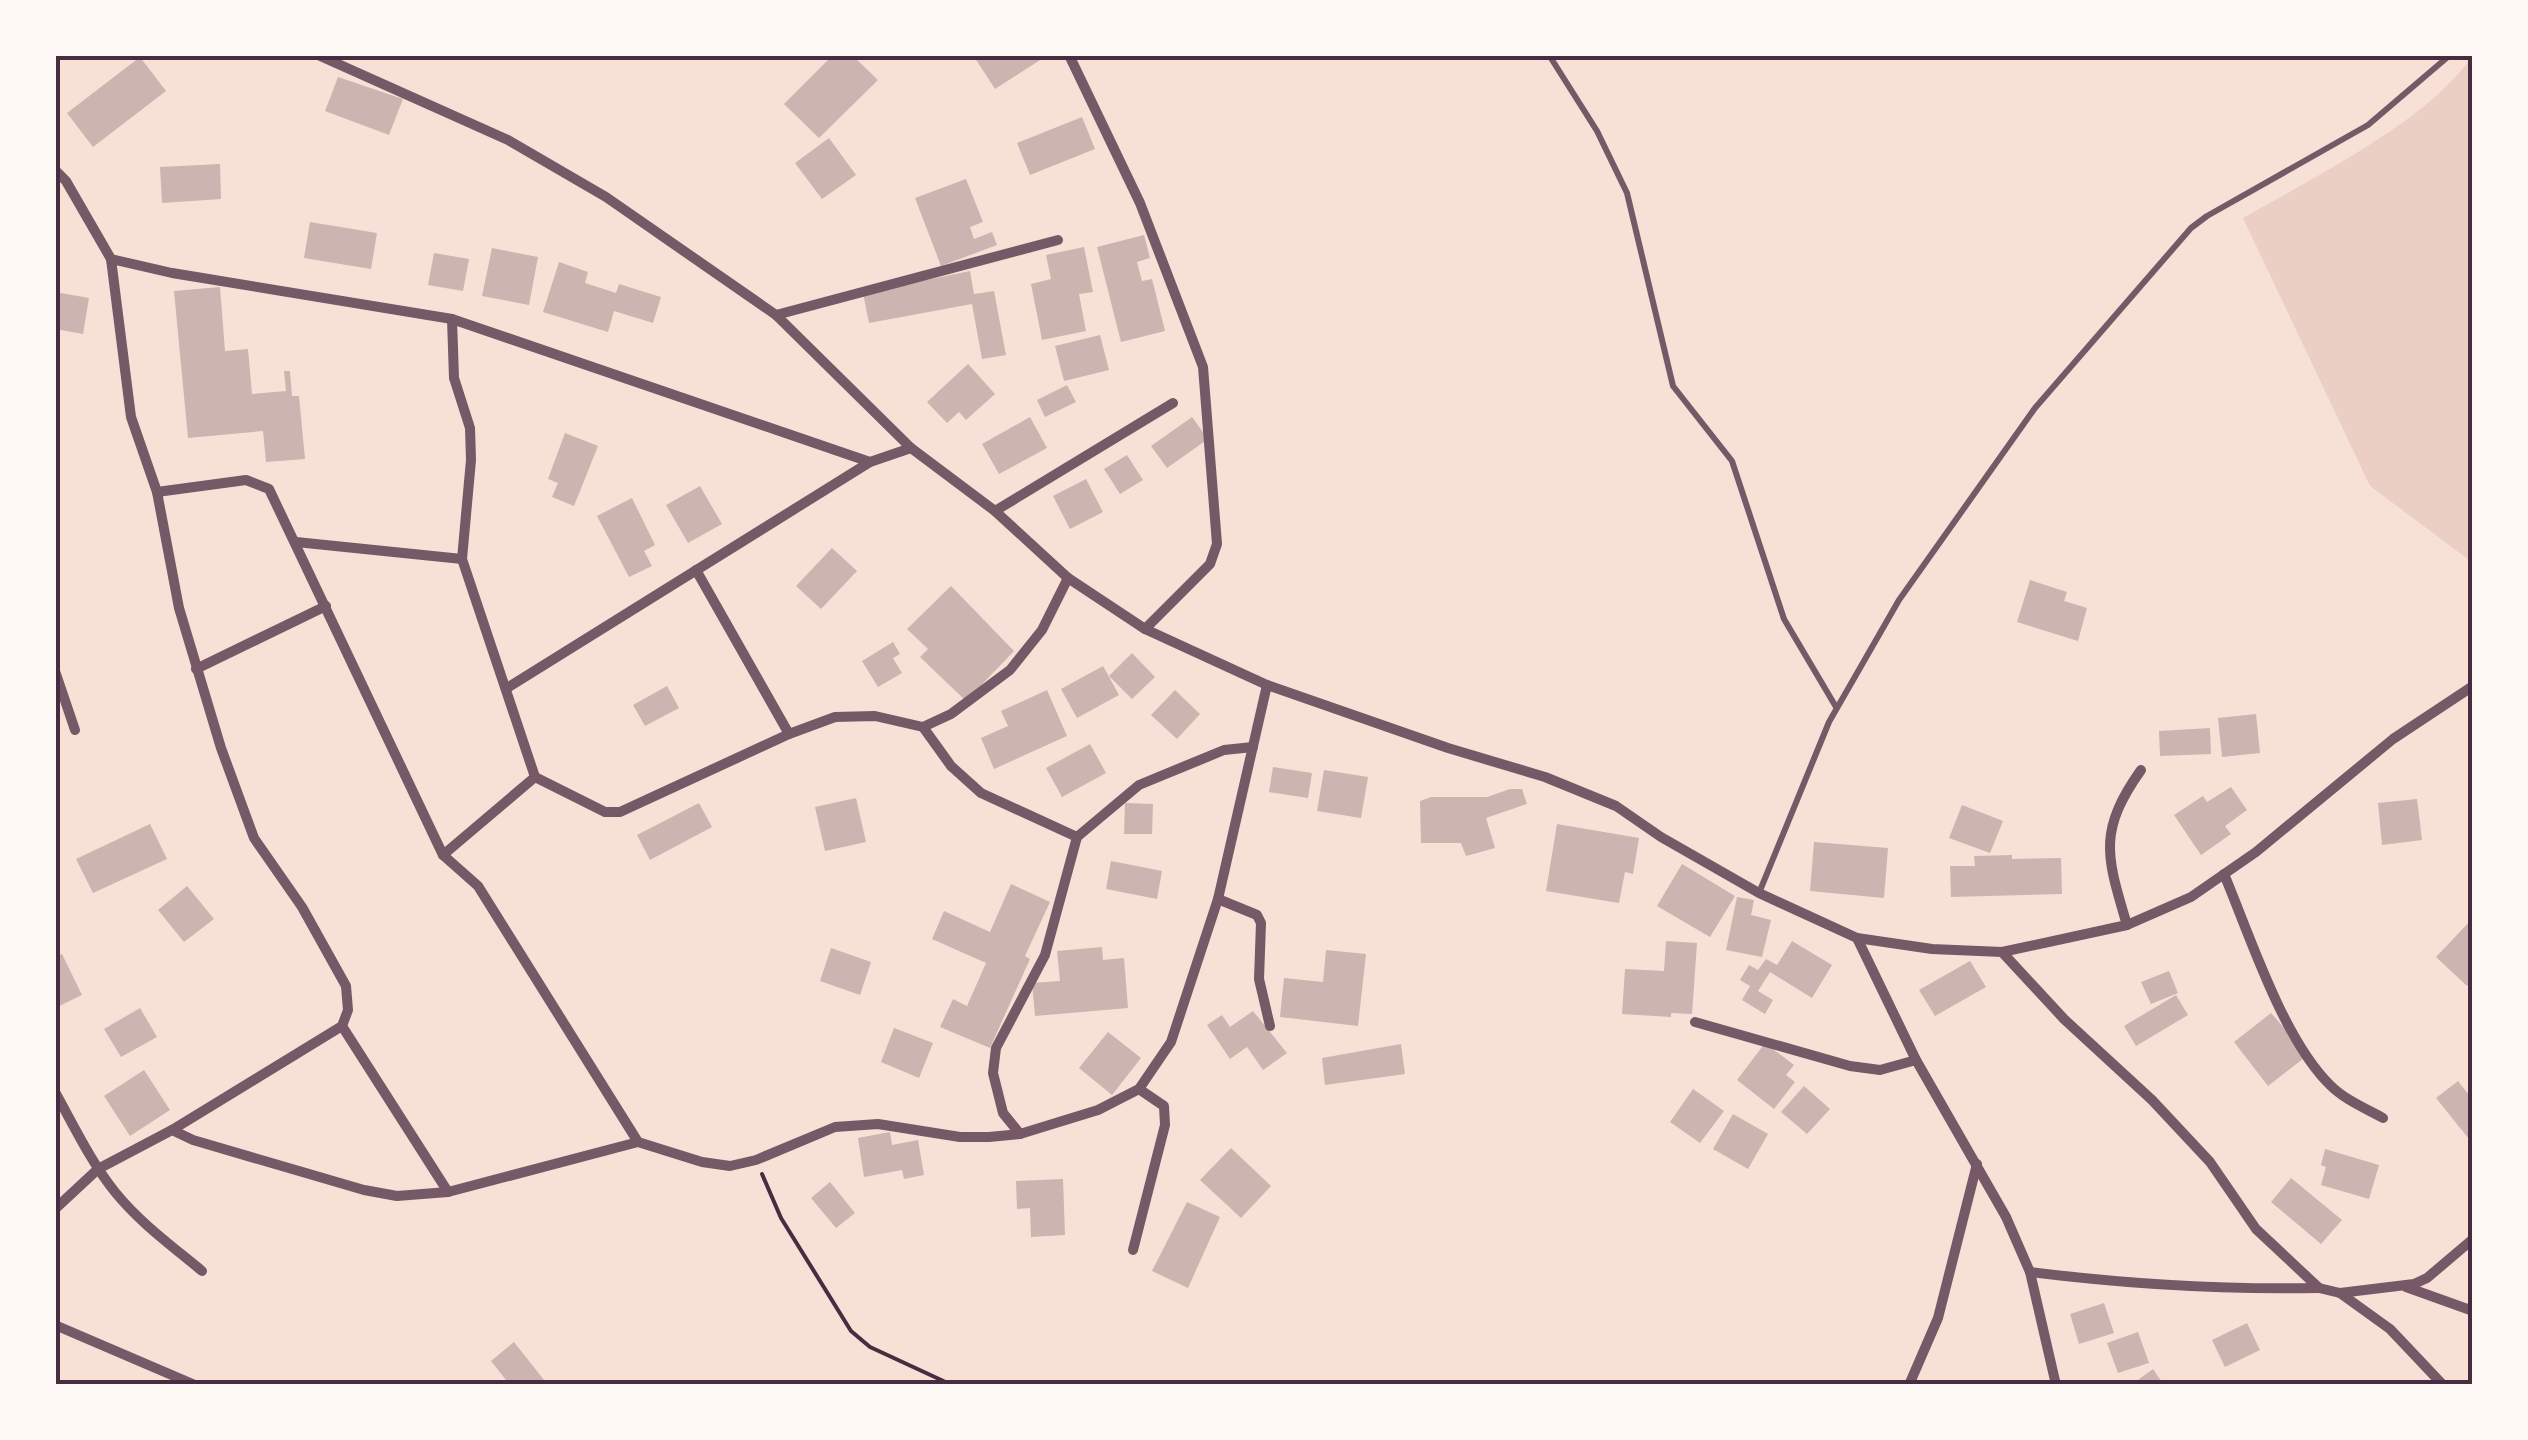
<svg xmlns="http://www.w3.org/2000/svg" width="2528" height="1440" font-family="'Open Sans',sans-serif">
<style>
.green{fill:#ebcfc5}
.building{fill:#ccb4b1}
.lines{fill:none;stroke-linecap:round;stroke-linejoin:round}
.path{stroke:#4a2c40;stroke-width:4}
.service{stroke:#755966;stroke-width:6}
.minor{stroke:#755966;stroke-width:10}
.neatline{fill:none;stroke:#4a2c40;stroke-width:4}
</style>
<rect width="100%" height="100%" fill="#f7e1d7"/>
<path class="green" d="M2473,55V563L2370,486L2243,218C2312,178 2429,121 2473,55Z"/>
<g class="building">
<path d="M833,55H852L878,80L819,138L784,104Z"/>
<path d="M973,55H1048L995,89Z"/>
<path d="M140,57L166,91L93,147L67,113Z"/>
<path d="M338,77L403,99L389,135L325,111Z"/>
<path d="M1082,117L1095,149L1030,175L1017,143Z"/>
<path d="M829,138L856,175L822,199L795,163Z"/>
<path d="M220,164L221,199L162,203L160,167Z"/>
<path d="M966,179L983,222L970,227L974,239L992,232L997,245L941,266L915,198Z"/>
<path d="M310,222L377,233L371,269L304,258Z"/>
<path d="M1144,235L1150,258L1137,262L1142,281L1152,279L1165,331L1121,342L1097,247Z"/>
<path d="M1084,247L1093,292L1079,294L1086,331L1042,340L1031,284L1051,279L1046,255Z"/>
<path d="M492,248L538,257L529,305L482,296Z"/>
<path d="M434,253L469,259L463,291L428,285Z"/>
<path d="M559,262L588,272L585,283L616,293L619,284L661,297L653,323L614,311L608,332L543,312Z"/>
<path d="M970,271L974,294L994,291L1006,355L982,359L972,304L869,323L863,293Z"/>
<path d="M220,287L225,351L248,349L252,394L286,391L284,371H290L292,396H299L305,459L266,462L263,431L188,438L174,291Z"/>
<path d="M55,292L89,298L83,334L55,329Z"/>
<path d="M1100,335L1109,370L1064,381L1055,346Z"/>
<path d="M968,364L995,394L966,420L959,412L947,423L927,402Z"/>
<path d="M1067,385L1076,402L1045,417L1037,400Z"/>
<path d="M1030,417L1047,448L999,474L982,444Z"/>
<path d="M1192,417L1208,439L1167,468L1151,446Z"/>
<path d="M565,433L598,446L574,506L552,497L558,483L548,479Z"/>
<path d="M1127,455L1143,480L1120,494L1104,469Z"/>
<path d="M1086,479L1103,512L1070,529L1053,496Z"/>
<path d="M700,486L722,524L688,543L666,505Z"/>
<path d="M632,498L655,545L644,551L652,566L629,577L597,516Z"/>
<path d="M832,548L857,571L821,609L796,586Z"/>
<path d="M2030,580L2067,592L2064,601L2087,608L2078,641L2017,622Z"/>
<path d="M951,586L1014,651L966,701L920,657L928,649L907,629Z"/>
<path d="M893,642L900,654L893,658L902,673L878,687L862,661Z"/>
<path d="M1132,653L1155,677L1132,699L1109,676Z"/>
<path d="M1103,666L1119,695L1077,718L1061,689Z"/>
<path d="M667,686L679,708L645,726L633,705Z"/>
<path d="M1047,690L1067,736L994,769L981,738L1008,726L1001,711Z"/>
<path d="M1175,690L1200,714L1177,739L1151,715Z"/>
<path d="M2256,714L2260,753L2222,757L2218,718Z"/>
<path d="M2210,728L2211,754L2160,756L2159,731Z"/>
<path d="M1090,744L1106,773L1062,797L1046,768Z"/>
<path d="M1273,767L1312,773L1308,798L1269,792Z"/>
<path d="M1324,770L1368,777L1361,818L1317,811Z"/>
<path d="M2231,787L2247,810L2225,826L2231,834L2201,855L2174,815L2203,796L2207,802Z"/>
<path d="M1510,789H1522L1527,804L1486,818L1495,848L1466,856L1461,843H1421L1420,801L1431,797H1487Z"/>
<path d="M856,798L866,842L825,851L815,807Z"/>
<path d="M2417,799L2422,840L2382,845L2378,803Z"/>
<path d="M699,803L712,827L650,860L637,835Z"/>
<path d="M1125,803L1153,804L1152,834H1124Z"/>
<path d="M1962,805L2003,821L1990,853L1949,838Z"/>
<path d="M150,824L167,859L93,893L76,859Z"/>
<path d="M1557,824L1639,838L1633,874L1625,872L1619,903L1546,891Z"/>
<path d="M1814,842L1888,848L1884,898L1810,891Z"/>
<path d="M2012,855V859L2061,858L2062,894L1951,897L1950,866H1975L1974,856Z"/>
<path d="M1111,861L1162,871L1157,899L1106,889Z"/>
<path d="M1682,864L1735,896L1710,937L1657,906Z"/>
<path d="M1011,884L1050,902L1025,956L1030,959L990,1048L940,1027L953,999L967,1006L986,963L932,939L944,911L990,932Z"/>
<path d="M187,886L214,919L184,942L158,910Z"/>
<path d="M1737,897L1754,900L1751,915L1771,920L1762,957L1726,950Z"/>
<path d="M2473,918V980L2467,986L2436,957Z"/>
<path d="M1666,941L1697,943L1692,1014L1671,1013V1017L1622,1014L1625,969L1664,971Z"/>
<path d="M1792,941L1832,965L1812,998L1770,972L1758,991L1773,1000L1765,1014L1742,1000L1750,986L1740,980L1749,965L1758,970L1766,959L1777,965Z"/>
<path d="M1102,947L1103,960L1124,958L1128,1008L1035,1016L1032,983L1060,981L1057,951Z"/>
<path d="M831,948L871,962L860,995L820,981Z"/>
<path d="M1326,950L1366,954L1358,1026L1280,1017L1284,978L1323,982Z"/>
<path d="M62,954L82,995L55,1008V958Z"/>
<path d="M1970,961L1986,987L1935,1016L1919,990Z"/>
<path d="M2169,971L2178,993L2151,1004L2141,982Z"/>
<path d="M2176,995L2188,1015L2136,1046L2124,1026Z"/>
<path d="M140,1008L157,1037L121,1057L104,1029Z"/>
<path d="M1253,1011L1287,1053L1263,1070L1247,1047L1230,1059L1207,1025L1222,1015L1230,1027Z"/>
<path d="M2271,1013L2308,1055L2268,1086L2234,1042Z"/>
<path d="M894,1028L933,1043L919,1078L881,1062Z"/>
<path d="M1108,1032L1141,1058L1112,1095L1079,1068Z"/>
<path d="M1765,1043L1794,1065L1786,1075L1795,1082L1774,1109L1737,1080Z"/>
<path d="M1401,1044L1405,1074L1325,1085L1322,1058Z"/>
<path d="M144,1070L170,1110L130,1136L104,1096Z"/>
<path d="M2458,1081L2473,1100V1144L2436,1098Z"/>
<path d="M1804,1086L1830,1109L1807,1134L1781,1112Z"/>
<path d="M1693,1089L1724,1111L1700,1143L1670,1122Z"/>
<path d="M1733,1114L1768,1134L1748,1169L1713,1149Z"/>
<path d="M890,1132L892,1145L918,1140L924,1175L904,1179L902,1170L864,1177L858,1138Z"/>
<path d="M1231,1148L1271,1186L1241,1218L1200,1180Z"/>
<path d="M2325,1149L2379,1165L2369,1199L2321,1185L2326,1167L2321,1165Z"/>
<path d="M2291,1178L2342,1220L2321,1244L2271,1202Z"/>
<path d="M1063,1179L1065,1235L1031,1237L1030,1208L1017,1209L1016,1181Z"/>
<path d="M830,1182L855,1213L836,1228L811,1198Z"/>
<path d="M1187,1202L1220,1217L1188,1288L1152,1271Z"/>
<path d="M2104,1303L2114,1333L2079,1344L2070,1314Z"/>
<path d="M2247,1323L2260,1350L2225,1367L2212,1340Z"/>
<path d="M2138,1332L2149,1363L2118,1373L2107,1343Z"/>
<path d="M514,1342L548,1385H510L491,1361Z"/>
<path d="M2153,1369L2164,1385H2131Z"/>
</g>
<g class="lines">
<path class="path" d="M762,1174L781,1218L851,1331L870,1347L952,1385"/>
<g class="service">
<path d="M1549,55L1597,131L1627,193L1673,386L1732,461L1784,619L1836,707"/>
<path d="M1759,893L1829,722L1899,600L2035,408L2191,228L2207,216L2368,125L2450,55"/>
</g>
<g class="minor">
<path d="M318,55L508,140L606,197L776,315L911,448L995,511L1068,578L1145,629L1267,685L1448,748L1545,777L1616,806L1661,837L1759,893L1857,938L1932,949L2002,952L2127,925L2191,897L2256,852L2393,739L2473,686"/>
<path d="M1069,55L1140,203L1203,367L1217,544L1210,564L1145,629"/>
<path d="M55,170L66,181L111,259L131,417L157,492L179,608L221,748L254,838L302,907L346,986L348,1010L342,1026L448,1192"/>
<path d="M111,259L172,273L452,319L870,462"/>
<path d="M776,315L1058,240"/>
<path d="M157,492L246,480L269,489L443,855L478,886L638,1142"/>
<path d="M995,511L1173,403"/>
<path d="M296,542L462,559L471,460L470,428L454,378L452,319"/>
<path d="M462,559L535,777"/>
<path d="M696,570L789,734"/>
<path d="M196,669L326,606"/>
<path d="M55,671L75,730"/>
<path d="M507,688L870,462L911,448"/>
<path d="M923,727L951,766L981,793L1077,837"/>
<path d="M443,855L535,777L605,812H620L789,734L835,717L875,716L923,727L951,714L1010,670L1042,630L1068,578"/>
<path d="M2224,874C2250,936 2283,1039 2330,1085C2345,1100 2365,1108 2383,1118"/>
<path d="M1218,899L1257,915L1261,923L1259,979L1270,1026"/>
<path d="M2127,925C2107,857 2097,832 2141,770"/>
<path d="M1857,938L1916,1060L2006,1217L2030,1272L2056,1385"/>
<path d="M2002,952L2064,1019L2152,1100L2210,1162L2256,1229L2319,1288L2340,1293L2390,1329L2443,1385"/>
<path d="M1695,1022L1850,1066L1880,1070L1916,1060"/>
<path d="M55,1092C74,1126 91,1162 115,1192C140,1223 172,1246 202,1271"/>
<path d="M172,1130L342,1026"/>
<path d="M1020,1134L1003,1113L993,1073L996,1048L1045,955L1077,837L1139,785L1224,750L1253,747"/>
<path d="M55,1209L98,1169L172,1130L193,1140L364,1190L397,1196L448,1192L638,1142L702,1162L730,1166L756,1160L835,1127L878,1124L960,1137H989L1020,1134L1098,1110L1139,1089L1171,1042L1218,899L1267,685"/>
<path d="M1133,1250L1165,1125L1164,1106L1139,1089"/>
<path d="M2030,1272C2126,1284 2222,1290 2319,1288"/>
<path d="M2406,1287L2473,1311"/>
<path d="M2340,1293L2414,1284L2427,1278L2473,1239"/>
<path d="M55,1325L195,1385"/>
<path d="M1909,1385L1938,1318L1977,1164"/>
</g>
</g>
<rect width="2528" height="1440" fill="none" stroke="#fffaf5" stroke-width="115"/>
<rect x="58" y="58" width="2412" height="1324" class="neatline"/>
</svg>
